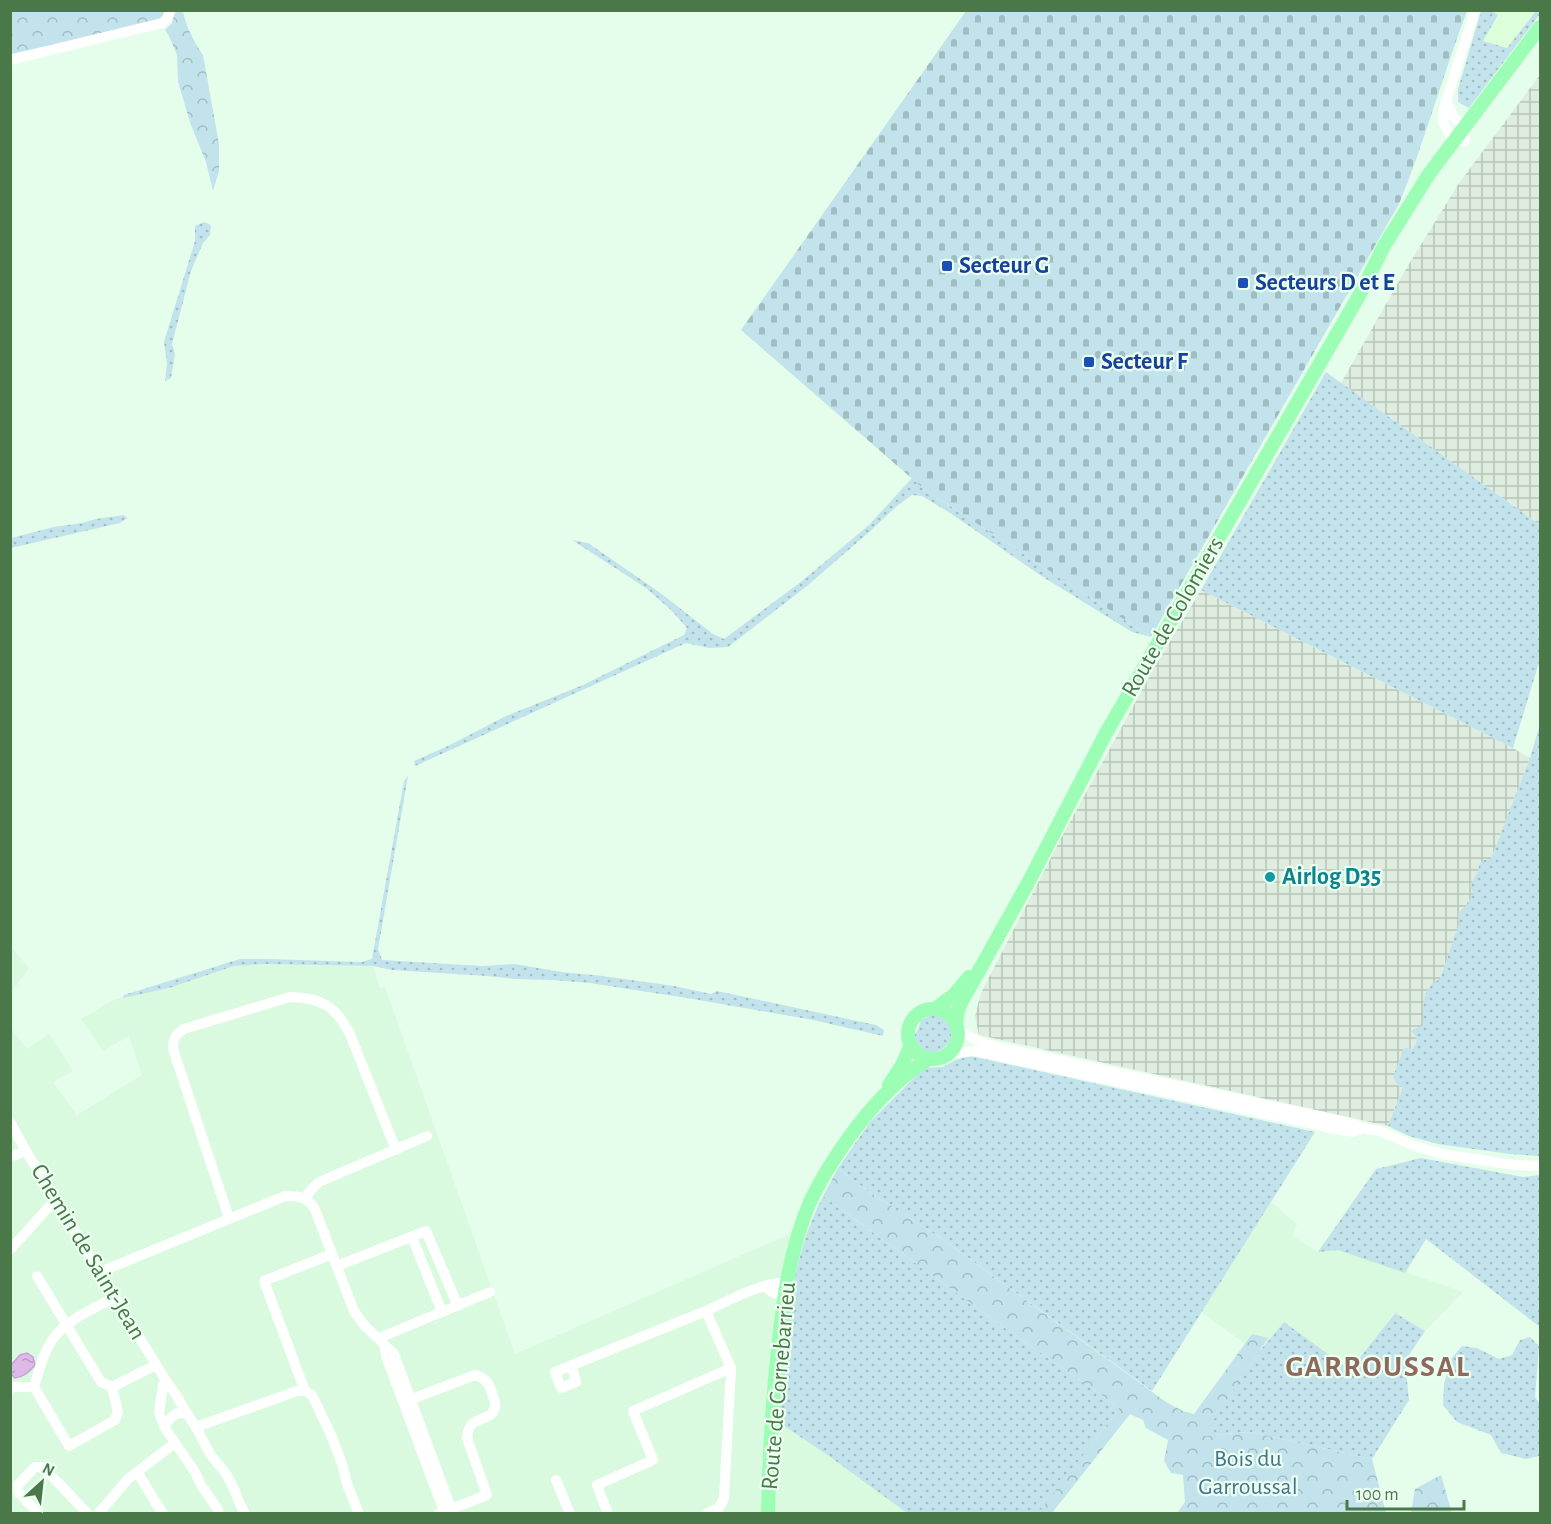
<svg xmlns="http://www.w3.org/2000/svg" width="1551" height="1524" font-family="'Alegreya Sans',sans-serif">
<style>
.residential{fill:#d9fadf}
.commercial{fill:#dcfed9}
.industrial{fill:url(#industrial-grid)}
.grass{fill:url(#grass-dots)}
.forest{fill:url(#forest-crowns)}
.cemetery{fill:url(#cemetery-stones)}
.water{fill:url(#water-ripples);stroke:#cd9eda;stroke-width:1.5}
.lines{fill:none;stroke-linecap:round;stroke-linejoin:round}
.minor{stroke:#fff;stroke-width:10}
.major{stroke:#9cfeb4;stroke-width:14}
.transit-dot{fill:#1a4fb4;stroke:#ecfff1;stroke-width:2}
.culture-dot{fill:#0f9aa8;stroke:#ecfff1;stroke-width:2}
.labels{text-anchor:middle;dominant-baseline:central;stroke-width:4.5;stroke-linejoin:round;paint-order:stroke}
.transit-label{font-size:24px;font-weight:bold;fill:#164399;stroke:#ecfff1;text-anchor:start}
.street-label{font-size:24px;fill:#4a7849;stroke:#ecfff1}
.culture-label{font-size:24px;font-weight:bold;fill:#0d838f;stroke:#ecfff1;text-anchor:start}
.park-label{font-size:24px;fill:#45748a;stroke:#ecfff1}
.district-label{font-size:30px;font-weight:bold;letter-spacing:1.5px;fill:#8d6a5c;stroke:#ecfff1}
</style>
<defs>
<pattern id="industrial-grid" width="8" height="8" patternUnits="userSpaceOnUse" patternTransform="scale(1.5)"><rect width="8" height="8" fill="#dfede1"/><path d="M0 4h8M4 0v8" fill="none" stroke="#b7c5b8"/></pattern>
<pattern id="grass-dots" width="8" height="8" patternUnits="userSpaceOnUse" patternTransform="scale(1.5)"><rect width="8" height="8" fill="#c3e3ec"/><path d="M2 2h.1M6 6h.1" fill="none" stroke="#a0bdc1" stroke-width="1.8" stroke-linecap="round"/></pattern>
<pattern id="forest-crowns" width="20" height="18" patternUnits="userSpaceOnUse" patternTransform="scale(1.5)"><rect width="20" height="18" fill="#c3e3ec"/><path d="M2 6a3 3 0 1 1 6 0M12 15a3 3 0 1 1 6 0" fill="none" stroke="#a0bdc1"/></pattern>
<pattern id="cemetery-stones" width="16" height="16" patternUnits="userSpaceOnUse" patternTransform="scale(1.5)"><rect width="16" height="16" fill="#c3e3ec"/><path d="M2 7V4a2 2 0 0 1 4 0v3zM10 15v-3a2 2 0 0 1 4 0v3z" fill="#a0bdc1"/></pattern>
<pattern id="water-ripples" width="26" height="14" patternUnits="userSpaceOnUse" patternTransform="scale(1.5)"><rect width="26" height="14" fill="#ddb9e8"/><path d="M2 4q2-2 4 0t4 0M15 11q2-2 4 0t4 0" fill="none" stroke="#b59bbe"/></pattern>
</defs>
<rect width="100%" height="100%" fill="#e5fdeb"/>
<g class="residential">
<path d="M10,945L29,968L11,993H10Z"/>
<path d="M264,964L373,966L380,988L385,987L515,1354L790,1234L773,1353L778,1422L826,1454L907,1513H11L10,1027L27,1049L49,1034L73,1071L53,1082L77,1115L142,1075L129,1036L103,1051L81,1019L114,1000L169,988L234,966Z"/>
<path d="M1271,1202L1297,1224L1292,1236L1318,1252L1338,1249L1463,1292L1425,1331L1394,1313L1350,1370L1284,1322L1258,1353L1201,1312Z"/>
</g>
<path class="commercial" d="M1492,11H1536L1507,48L1483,41L1498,16Z"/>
<g class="industrial">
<path d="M1540,75V525L1341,383L1406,269L1459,183Z"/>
<path d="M1201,590L1513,748L1530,758L1388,1126L979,1035L975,1016L981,993L1059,842L1154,668Z"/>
</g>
<g class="grass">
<path d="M1481,11H1492L1498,15L1483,41L1507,48L1536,11H1540V14L1469,108L1458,102V89Z"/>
<path d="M204,222L211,225L210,235L203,243L191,271L172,344L175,354L171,378L165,381L167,364L164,342L195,241V226Z"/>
<path d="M1326,372L1540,525V659L1513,748L1201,590Z"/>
<path d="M912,478L924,489L1151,637L1132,632L1043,577L950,513L922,496L912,495L897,506L867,534L807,586L728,647L709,648L686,643L415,766L414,761L448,746L506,716L583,685L684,635L687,628L671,610L646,588L572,540L588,543L659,592L713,634L724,639L802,581L869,525Z"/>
<path d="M124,515L127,518L120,523L11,548V538L54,527L82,523L96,519Z"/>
<path d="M1540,724V1156L1510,1154L1438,1144L1409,1136L1388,1126L1403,1087L1398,1086L1393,1077L1404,1048L1413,1049L1417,1041L1415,1035L1411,1031L1423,1025C1423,1005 1421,989 1440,979L1459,924L1458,914L1466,905L1473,894L1470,885L1478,872L1479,865L1484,860L1491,859L1530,758Z"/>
<path d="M408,776L378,949L382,960L482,966L514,964L562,972L603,976L674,986L711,994L717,991L876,1025L884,1030L883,1036L813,1020L693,999L590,983L552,980L514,979L487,976L392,970L373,966L264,964L234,966L169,988L123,998L124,995L240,959H268L361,962L372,959L404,781Z"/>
<path d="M935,1015C979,1027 926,1080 914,1035L917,1032L921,1020L929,1016Z"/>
<path d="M971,1056L1315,1132L1152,1391L945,1241L868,1191L838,1168L870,1122L924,1068L943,1067L955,1060Z"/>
<path d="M1421,1158L1523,1177L1540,1175V1327L1426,1239L1405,1273L1338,1250L1318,1252L1376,1169Z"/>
<path d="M823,1196L1002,1326L1102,1395L1119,1409L1038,1514L907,1513L826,1454L778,1422C785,1347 787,1264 823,1196Z"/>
<path d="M1395,1313L1425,1331L1405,1361L1409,1400L1372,1459L1250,1432L1202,1436L1258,1353L1284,1322L1350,1370Z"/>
<path d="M1530,1337L1539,1346L1535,1397L1540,1404V1456L1526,1459L1501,1453L1491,1435L1457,1422L1443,1405L1444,1385L1450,1360L1462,1346L1477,1348L1499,1359L1512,1355L1520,1340Z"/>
</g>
<g class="forest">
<path d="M10,11H167L158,21L11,54Z"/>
<path d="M175,11H183C186,27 194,42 203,55L219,144V171L213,191L206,162L191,125L178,82L177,55L169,36L165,30L172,23Z"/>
<path d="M838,1168L868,1191L945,1241L1166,1402L1183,1411L1194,1414L1252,1334L1268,1338L1203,1436L1250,1432L1372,1459L1386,1513H1177L1185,1502L1183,1475L1171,1473L1164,1461L1168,1440L1146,1428L1143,1420L1130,1414L1052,1513H1038L1119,1409L1102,1395L1002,1326L823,1196Z"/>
<path d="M1441,1475L1452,1513H1411L1415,1489Z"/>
</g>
<path class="cemetery" d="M966,11H1467C1443,74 1425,141 1399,204L1151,637L924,489L741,330Z"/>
<path class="water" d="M27,1353L33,1357L35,1365C29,1372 24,1377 15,1378L11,1374V1365L20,1355Z"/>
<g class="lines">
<g class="minor">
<path d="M10,60L162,23L166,20L171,10"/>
<path d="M1447,100L1453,117L1464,127L1465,141L1452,139L1443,122V111L1475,10"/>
<path d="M958,1028C967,1037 978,1041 989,1045L1350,1123L1363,1128L1380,1131L1415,1146L1442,1154L1514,1165L1540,1166"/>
<path d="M951,1053L975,1051L1336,1129L1352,1132L1363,1128"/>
<path d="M10,1122L26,1151L166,1381L175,1393L186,1412L196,1427L210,1454L226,1474L234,1489L239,1502L245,1514"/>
<path d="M10,1157L26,1151"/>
<path d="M306,1199L309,1192L319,1182L427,1136"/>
<path d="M229,1218L173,1049C173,1039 175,1035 184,1029L290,997C321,998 335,1005 350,1034L396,1150"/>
<path d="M412,1237L442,1312"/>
<path d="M10,1250L45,1211L49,1207L59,1205"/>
<path d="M337,1266L426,1231L458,1306"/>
<path d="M100,1272L285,1196C299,1196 304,1196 314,1207L354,1311L364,1325L394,1354L453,1514"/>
<path d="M37,1276L101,1382L112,1387"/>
<path d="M765,1287L772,1292L785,1297"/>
<path d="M115,1297C95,1308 66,1320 53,1339C43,1353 39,1371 34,1387L69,1446L115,1420L118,1412L112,1387L156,1365"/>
<path d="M379,1338L490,1292"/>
<path d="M385,1346L386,1356L445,1514"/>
<path d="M572,1366L576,1382L561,1388L555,1372L706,1311"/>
<path d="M166,1381L163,1385L159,1413L165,1428L195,1472L201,1485L217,1508L219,1514"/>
<path d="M10,1390L13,1387H34"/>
<path d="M305,1391L312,1395L332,1437L343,1467L347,1484L359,1514"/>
<path d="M404,1402L475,1375C484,1378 488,1381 491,1390C492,1395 495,1400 495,1404C496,1419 479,1417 472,1424C468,1428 468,1433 467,1438L487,1495L438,1514"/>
<path d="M164,1425L175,1414L186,1412"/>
<path d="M196,1427L297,1391H305L264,1281L332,1254"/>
<path d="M137,1472L163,1514"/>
<path d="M556,1480L570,1514"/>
<path d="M39,1514L18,1492V1485L35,1467H43L88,1514"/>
<path d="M98,1514L128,1479L175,1443"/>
<path d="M608,1514L597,1485L653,1460L633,1411L731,1368"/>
<path d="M706,1514L719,1508L724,1498L731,1368L706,1311C726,1302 766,1280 787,1283"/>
</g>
<g class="major">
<path d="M935,1009L954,995L969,977"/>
<circle cx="933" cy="1034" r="25"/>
<path d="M956,1024L958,1010L962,1001L1028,883L1106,733L1360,294L1384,246L1429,174L1540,27"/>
<path d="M889,1085L902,1065L911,1045"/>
<path d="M768,1514C769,1459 772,1404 778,1349C783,1300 790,1248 810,1202C823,1174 840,1149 859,1124C878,1100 902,1075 929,1059"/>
</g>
</g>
<g class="transit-dot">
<rect x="941" y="260" width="12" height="12" rx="3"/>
<rect x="1237" y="277" width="12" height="12" rx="3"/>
<rect x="1083" y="356" width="12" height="12" rx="3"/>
</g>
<circle class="culture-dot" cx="1270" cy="877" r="6"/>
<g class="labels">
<g class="transit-label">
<text x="959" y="266">Secteur G</text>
<text x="1255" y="283">Secteurs D et E</text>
<text x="1101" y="362">Secteur F</text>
</g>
<g class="street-label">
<text transform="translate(1173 617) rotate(-60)">Route de Colomiers</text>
<text transform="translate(88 1252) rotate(59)">Chemin de Saint-Jean</text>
<text transform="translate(779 1386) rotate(-85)">Route de Cornebarrieu</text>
</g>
<g class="culture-label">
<text x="1282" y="877">Airlog D35</text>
</g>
<g class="park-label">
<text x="1248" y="1459">Bois du<tspan x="1248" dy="28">Garroussal</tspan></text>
</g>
<g class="district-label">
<text x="1378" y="1367">GARROUSSAL</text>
</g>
</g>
<rect width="1551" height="1524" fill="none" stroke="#4a7849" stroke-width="24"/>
<g transform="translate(42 1482) rotate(27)" stroke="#ecfff1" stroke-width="4.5" paint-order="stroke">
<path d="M0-4.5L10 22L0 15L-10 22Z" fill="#4a7849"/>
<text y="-9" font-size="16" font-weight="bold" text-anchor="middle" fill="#4a7849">N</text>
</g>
<path d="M1347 1500v9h117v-9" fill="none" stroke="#4a7849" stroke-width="3"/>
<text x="1356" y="1500" font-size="18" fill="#4a7849" stroke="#ecfff1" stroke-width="4.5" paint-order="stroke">100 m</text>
</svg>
